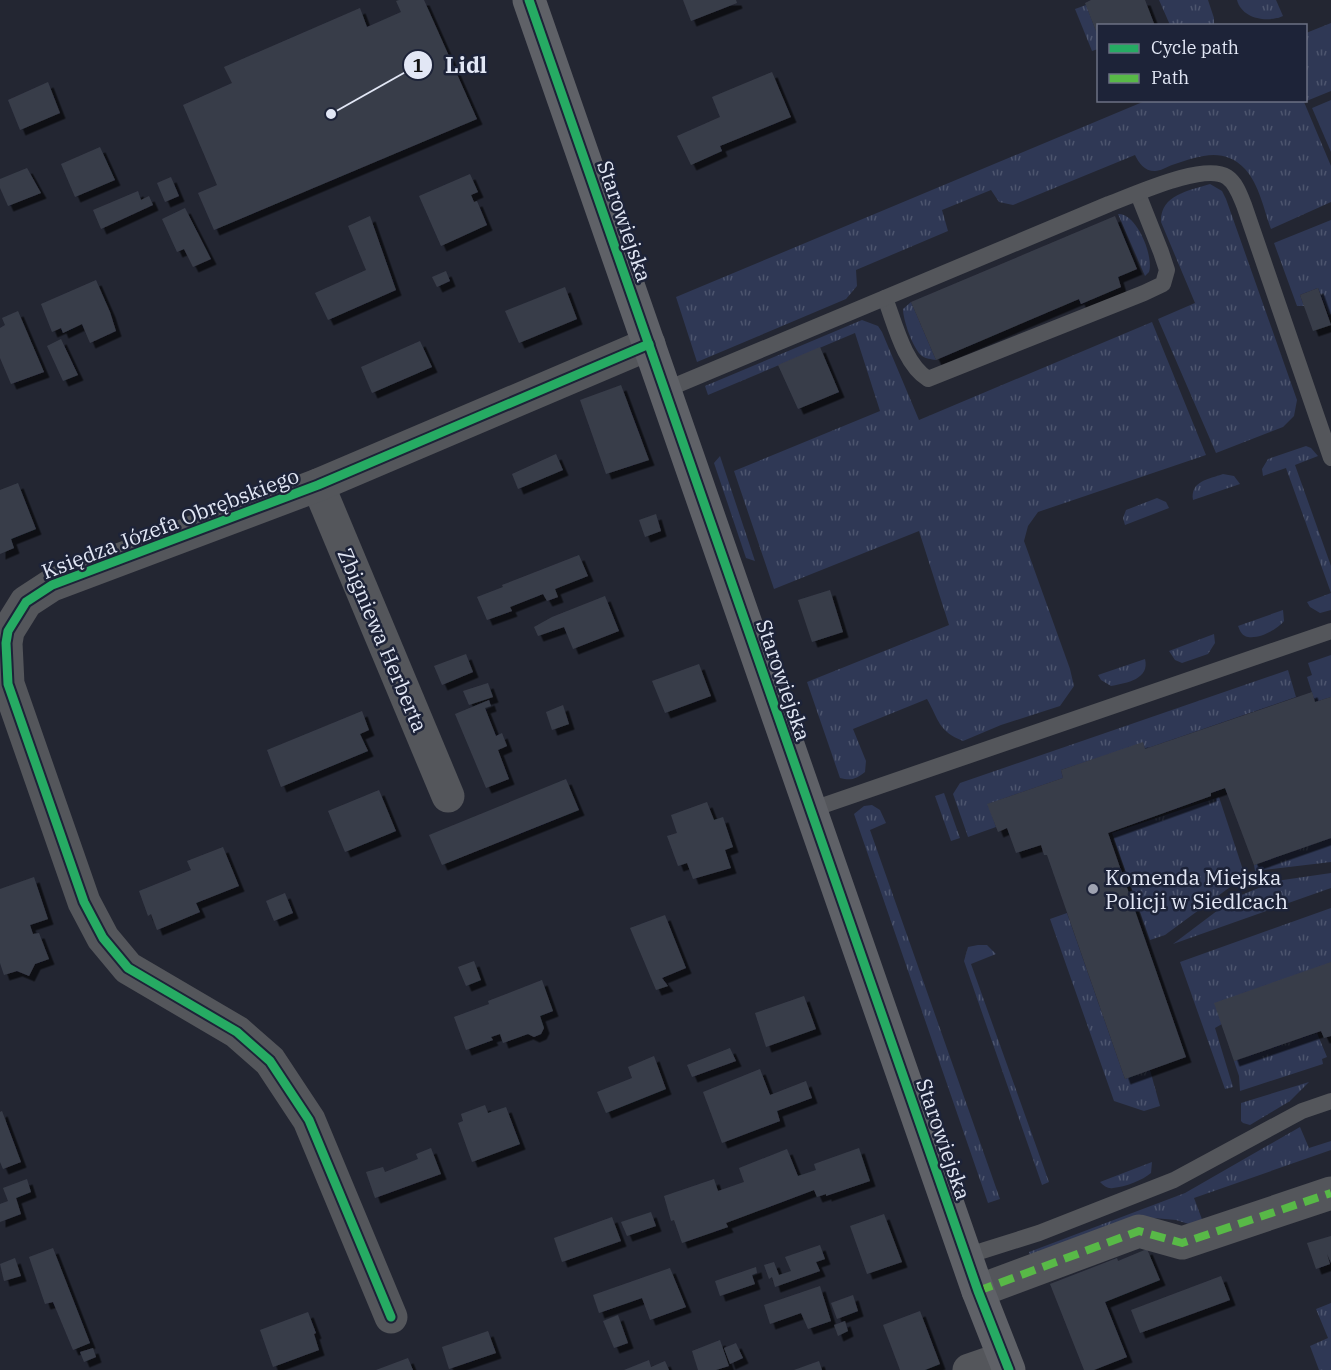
<svg xmlns="http://www.w3.org/2000/svg" width="1331" height="1370" font-family="'IBM Plex Serif',serif">
<style>
.grass{fill:url(#grass-tufts)}
.park{fill:#2f3855}
.building{fill:#393d4a;filter:url(#shadow)}
.lines{fill:none;stroke-linecap:round;stroke-linejoin:round}
.service{stroke:#54565b;stroke-width:16}
.minor{stroke:#54565b;stroke-width:33}
.secondary{stroke:#5f6167;stroke-width:33}
.quiet{stroke:#58b947;stroke-width:8;stroke-dasharray:15 8;stroke-linecap:butt}
.cycleway-casing{stroke:#1d2338;stroke-width:13}
.cycleway{stroke:#26ab63;stroke-width:9}
.poi-dot{fill:#9fa3b1;stroke:#1d2338;stroke-width:2}
.labels{text-anchor:middle;dominant-baseline:central;stroke-width:5;stroke-linejoin:round;paint-order:stroke}
.street-label{font-size:21px;fill:#e2e7f5;stroke:#1d2338}
.poi-label{font-size:21px;fill:#e2e7f5;stroke:#1d2338;text-anchor:start}
.leader{fill:none;stroke:#e2e7f5;stroke-width:2}
.callout-dot{fill:#e2e7f5;stroke:#1d2338;stroke-width:2}
.mark-label{font-size:18px;text-anchor:middle;font-weight:bold;fill:#111}
.callout-label{font-size:22px;text-anchor:middle;font-weight:bold;fill:#e2e7f5;stroke:#1d2338;stroke-width:5;stroke-linejoin:round;paint-order:stroke}
</style>
<defs>
<pattern id="grass-tufts" width="24" height="20" patternUnits="userSpaceOnUse" patternTransform="scale(1.5)"><rect width="24" height="20" fill="#2f3855"/><path d="M3 7l-1-3M5 7V3M7 7l1-3M15 17l-1-3M17 17v-4M19 17l1-3" fill="none" stroke="#4d556e"/></pattern>
<filter id="shadow"><feDropShadow dx="5.5" dy="5.5" stdDeviation="0" flood-color="#0009"/></filter>
</defs>
<rect width="100%" height="100%" fill="#232632"/>
<g class="grass">
<path d="M1159,0H1208L1214,18V25H1184L1183,24L1170,25Z"/>
<path d="M1237,0H1276L1283,16C1267,23 1242,19 1237,0Z"/>
<path d="M1086,5L1098,36V49L1092,51L1075,9Z"/>
<path d="M1331,23V91L1304,102L1331,166V202L1271,229C1264,210 1259,184 1245,169C1224,146 1198,156 1172,165C1167,167 1160,171 1155,171C1144,171 1139,163 1135,155L1013,205L999,202L991,190L942,210L948,231L856,270L857,286L846,299L697,362L676,297L1145,101L1306,100V33Z"/>
<path d="M1210,184L1222,191L1226,199L1297,400L1294,416L1283,427L1216,453L1158,319L1195,303L1161,222C1160,195 1188,191 1210,184Z"/>
<path d="M1118,214C1137,213 1154,257 1149,272L1145,276Z"/>
<path d="M1331,220V314L1329,315L1318,288L1300,295L1304,306H1297L1274,243Z"/>
<path d="M911,302L936,360C931,359 926,359 922,356C913,349 903,320 903,309Z"/>
<path d="M862,320L878,326L882,332L919,420L1152,322L1206,455L1038,512L1028,526L1024,541L1070,669L1074,686L1060,706L1001,725L963,741C938,731 939,720 927,699L853,729L866,761L865,772C856,779 851,781 840,778L807,682L949,625L919,531L774,589L734,471L880,411L855,333L708,395L705,386Z"/>
<path d="M1306,446L1311,448L1318,456L1295,465L1331,566V610L1320,613L1310,607L1307,602L1331,593L1286,468L1263,476L1262,469L1268,459Z"/>
<path d="M720,456L755,561L746,558L714,463Z"/>
<path d="M1223,474L1234,476L1240,484L1193,500C1190,481 1209,479 1223,474Z"/>
<path d="M1157,498L1166,502L1169,508L1125,525L1123,518L1126,510Z"/>
<path d="M1283,610L1284,621C1278,629 1260,639 1248,637C1242,636 1240,631 1238,626Z"/>
<path d="M1214,634L1215,643L1208,654L1182,663L1175,660L1169,651Z"/>
<path d="M1331,655V697L1315,702L1307,677L1312,675L1308,663Z"/>
<path d="M1145,659C1150,679 1127,683 1111,686L1101,680L1098,675Z"/>
<path d="M1288,670L1296,697L1145,749L1143,743L1061,770L1063,778L988,804L996,827L968,837L953,794L960,783Z"/>
<path d="M944,793L960,838L951,841L935,796Z"/>
<path d="M1219,797L1245,876L1165,935L1150,940L1112,833Z"/>
<path d="M872,805L880,810L886,823L870,830L1000,1199L988,1203L854,814L864,806Z"/>
<path d="M1331,838V862L1255,871L1254,865Z"/>
<path d="M1331,873V888L1173,944L1234,898L1276,881Z"/>
<path d="M1331,908V962L1215,1028L1233,1087L1225,1089L1180,962Z"/>
<path d="M1067,913L1125,1079L1150,1070L1160,1106L1144,1111L1114,1101L1050,919Z"/>
<path d="M978,945H987L996,954L971,964L1049,1182L1042,1185L964,961L968,947Z"/>
<path d="M1317,1033L1327,1057L1322,1059L1323,1064L1240,1091L1239,1076L1234,1061Z"/>
<path d="M1309,1082L1290,1101L1250,1125L1243,1123L1241,1121V1103Z"/>
<path d="M1300,1127L1309,1148L1331,1141V1150L1194,1198L1203,1222L1195,1226L1176,1220L1142,1217L1031,1257L1029,1252L1185,1193Z"/>
<path d="M1152,1162L1151,1173C1143,1180 1125,1187 1113,1188C1108,1189 1104,1186 1100,1182Z"/>
<path d="M1331,1303V1370H1319L1310,1346L1328,1338L1316,1309Z"/>
</g>
<path class="park" d="M1331,100V152L1312,108Z"/>
<g class="building">
<path d="M399,0H424L477,119L214,230L198,193L217,185L183,105L232,83L224,67L360,8L367,27L401,12L396,1Z"/>
<path d="M683,0H736L737,3L691,21Z"/>
<path d="M1091,0H1145L1155,26H1098V36L1085,3Z"/>
<path d="M772,72L791,117L720,146L722,151L691,165L677,136L720,117L712,97Z"/>
<path d="M48,82L60,113L20,130L8,100Z"/>
<path d="M100,147L115,180L75,197L61,164Z"/>
<path d="M27,168L41,193L8,206L0,188V179Z"/>
<path d="M470,174L478,192L471,195L474,202L477,201L487,225L441,246L419,196Z"/>
<path d="M171,177L179,196L165,202L157,183Z"/>
<path d="M138,191L141,200L149,196L153,205L101,229L93,210Z"/>
<path d="M185,208L211,259L193,267L184,249L177,252L162,219Z"/>
<path d="M370,216L396,290L328,320L315,293L366,270L348,226Z"/>
<path d="M1115,216L1137,269L1118,277L1121,287L1081,304L1079,299L936,360L911,302Z"/>
<path d="M446,271L450,281L437,287L432,277Z"/>
<path d="M96,280L110,312L116,331L90,343L82,324L63,333L61,328L52,332L41,304Z"/>
<path d="M565,287L577,319L519,343L505,311Z"/>
<path d="M1318,288L1331,325L1313,331L1300,295Z"/>
<path d="M18,311L44,372L11,384L0,358V328L5,325L2,318Z"/>
<path d="M61,339L78,375L63,381L47,346Z"/>
<path d="M420,341L432,367L372,393L361,367Z"/>
<path d="M820,347L839,392L798,409L778,365Z"/>
<path d="M621,385L649,460L606,474L580,400Z"/>
<path d="M556,454L563,470L518,489L512,474Z"/>
<path d="M18,483L36,529L11,539L14,548L0,554V490Z"/>
<path d="M656,514L661,531L645,537L639,520Z"/>
<path d="M579,555L588,576L555,589L558,597L547,601L543,594L510,607L512,611L487,620L477,597L503,587L502,585Z"/>
<path d="M830,590L843,632L812,642L798,600Z"/>
<path d="M605,596L619,631L573,649L564,627L538,636L534,627L552,617Z"/>
<path d="M466,654L473,672L442,685L434,666Z"/>
<path d="M699,664L711,696L665,713L652,681Z"/>
<path d="M488,683L493,697L469,705L463,691Z"/>
<path d="M1312,692L1315,702L1331,697V838L1254,865L1225,788L1211,793V796L1108,833L1186,1057L1125,1079L1047,855H1044L1041,845L1016,853L1007,828L998,832L987,804L1063,778L1061,770L1143,742L1145,749Z"/>
<path d="M489,700L491,706L485,708L496,736L502,733L507,746L498,750L509,779L486,788L455,714Z"/>
<path d="M563,705L569,724L552,730L546,712Z"/>
<path d="M362,711L369,730L360,734L368,751L281,787L267,750Z"/>
<path d="M566,779L579,810L442,865L429,835Z"/>
<path d="M379,790L396,831L345,852L328,811Z"/>
<path d="M707,802L714,820L723,817L733,847L725,850L731,868L693,879L687,863L678,866L667,836L677,833L671,815Z"/>
<path d="M223,847L239,886L196,903L200,912L157,930L151,914L148,916L139,891L191,870L187,861Z"/>
<path d="M34,877L48,919L30,925L33,934L39,933L49,959L35,964L29,976L17,971L4,975L0,963V889Z"/>
<path d="M285,893L293,913L274,921L266,901Z"/>
<path d="M665,915L686,968L662,978L668,986L656,990L630,928Z"/>
<path d="M474,961L481,980L466,986L458,967Z"/>
<path d="M1331,962V1036L1324,1038L1321,1031L1234,1061L1214,1003Z"/>
<path d="M542,980L553,1011L540,1016L544,1028L541,1034L534,1037L528,1034L503,1043L500,1034L491,1037L493,1040L466,1050L454,1017L489,1004L488,1001Z"/>
<path d="M804,996L816,1029L766,1047L755,1013Z"/>
<path d="M730,1048L736,1061L692,1077L687,1065Z"/>
<path d="M654,1056L666,1089L606,1113L597,1092L632,1078L628,1067Z"/>
<path d="M760,1069L770,1095L806,1081L812,1098L777,1111L780,1121L722,1143L703,1092Z"/>
<path d="M485,1105L488,1113L506,1107L520,1144L472,1162L458,1123L463,1121L461,1114Z"/>
<path d="M2,1111L21,1162L3,1169L0,1162V1112Z"/>
<path d="M431,1148L441,1174L375,1198L366,1172L383,1167L385,1172L418,1159L416,1154Z"/>
<path d="M859,1148L870,1181L826,1196V1194L817,1197L814,1190L726,1223L728,1227L682,1243L674,1220L671,1221L664,1196L714,1179L718,1191L744,1182L739,1168L787,1149L798,1176L816,1170L814,1164Z"/>
<path d="M27,1179L31,1192L16,1198L21,1214L0,1222V1204L8,1201L3,1188Z"/>
<path d="M651,1212L656,1226L627,1236L621,1222Z"/>
<path d="M884,1214L902,1262L867,1274L850,1226Z"/>
<path d="M612,1217L621,1241L562,1262L554,1238Z"/>
<path d="M1331,1236V1263L1327,1254L1330,1264L1316,1269L1307,1243Z"/>
<path d="M820,1245L825,1259L816,1262L820,1271L775,1287L772,1277L769,1279L764,1265L774,1262L779,1275L791,1271L785,1257Z"/>
<path d="M53,1248L90,1343L73,1350L53,1302L45,1304L29,1257Z"/>
<path d="M1147,1249L1160,1280L1105,1302L1127,1357L1094,1370H1084L1050,1284L1117,1258L1118,1261Z"/>
<path d="M15,1258L21,1276L4,1281L0,1264Z"/>
<path d="M756,1267L757,1273L752,1275L755,1284L720,1296L715,1281Z"/>
<path d="M670,1268L686,1307L650,1320L642,1298L599,1313L593,1295Z"/>
<path d="M1221,1276L1230,1300L1140,1333L1131,1310Z"/>
<path d="M820,1286L831,1321L808,1329L801,1313L770,1324L764,1305Z"/>
<path d="M853,1295L858,1311L837,1319L831,1303Z"/>
<path d="M920,1311L940,1364L925,1370H900L883,1325Z"/>
<path d="M308,1312L316,1333L314,1334L319,1350L273,1367L260,1330Z"/>
<path d="M618,1315L628,1343L614,1348L603,1321Z"/>
<path d="M845,1321L848,1331L838,1336L834,1325Z"/>
<path d="M488,1331L496,1353L449,1369L442,1347Z"/>
<path d="M720,1340L729,1366L716,1370H698L692,1351Z"/>
<path d="M736,1343L743,1358L730,1364L724,1348Z"/>
<path d="M93,1348L96,1357L84,1362L80,1352Z"/>
<path d="M408,1358L413,1370H376Z"/>
<path d="M649,1360L651,1367L665,1361L669,1370H624Z"/>
<path d="M819,1361L822,1370H794Z"/>
</g>
<g class="lines">
<g class="service">
<path d="M885,298C895,324 904,364 928,379L1144,293L1163,284L1167,270L1161,252L1138,194"/>
<path d="M665,390L1109,204C1134,195 1204,162 1227,177C1236,183 1240,195 1244,205L1331,458"/>
<path d="M810,810L1331,631"/>
<path d="M966,1256L1039,1233L1174,1180L1302,1111L1331,1101"/>
</g>
<g class="minor">
<path d="M318,485L448,796"/>
<path d="M978,1291L1139,1231L1182,1243L1331,1193"/>
<path d="M391,1317L309,1120L270,1061L237,1032L128,968L103,938L84,902L8,684L6,643L8,631L26,602L52,585L318,485L649,344"/>
<path d="M969,1370L1004,1358"/>
</g>
<path class="secondary" d="M529,0L978,1291L1009,1370"/>
<path class="quiet" d="M978,1291L1139,1231L1182,1243L1331,1193"/>
<defs>
<g id="cycleway">
<path d="M529,0L978,1291L1009,1370"/>
<path d="M391,1317L309,1120L270,1061L237,1032L128,968L103,938L84,902L8,684L6,643L8,631L26,602L52,585L318,485L649,344"/>
</g>
</defs>
<use href="#cycleway" class="cycleway-casing"/>
<use href="#cycleway" class="cycleway"/>
</g>
<circle class="poi-dot" cx="1093" cy="889" r="6"/>
<g class="labels">
<g class="street-label">
<text transform="translate(625 221) rotate(71)">Starowiejska</text>
<text transform="translate(170 523) rotate(-21)">Księdza Józefa Obrębskiego</text>
<text transform="translate(383 640) rotate(67)">Zbigniewa Herberta</text>
<text transform="translate(784 680) rotate(71)">Starowiejska</text>
<text transform="translate(944 1139) rotate(71)">Starowiejska</text>
</g>
<g class="poi-label">
<text x="1105" y="877">Komenda Miejska<tspan x="1105" dy="24">Policji w Siedlcach</tspan></text>
</g>
</g>
<path class="leader" d="M331 114L418 65"/>
<g class="callout-dot">
<circle cx="331" cy="114" r="6"/>
<circle cx="418" cy="65" r="15"/>
</g>
<g class="mark-label">
<text x="418" y="72">1</text>
</g>
<g class="callout-label">
<text x="466" y="73">Lidl</text>
</g>
<rect x="1097" y="24" width="210" height="78" fill="#1d2338" stroke="#6c7184" stroke-width="1.5"/>
<rect x="1109" y="44" width="30" height="9" fill="#26ab63" stroke="#6c7184" stroke-width="1.5"/>
<text x="1151" y="54" font-size="18" fill="#e2e7f5">Cycle path</text>
<rect x="1109" y="74" width="30" height="9" fill="#58b947" stroke="#6c7184" stroke-width="1.5"/>
<text x="1151" y="84" font-size="18" fill="#e2e7f5">Path</text>
</svg>
